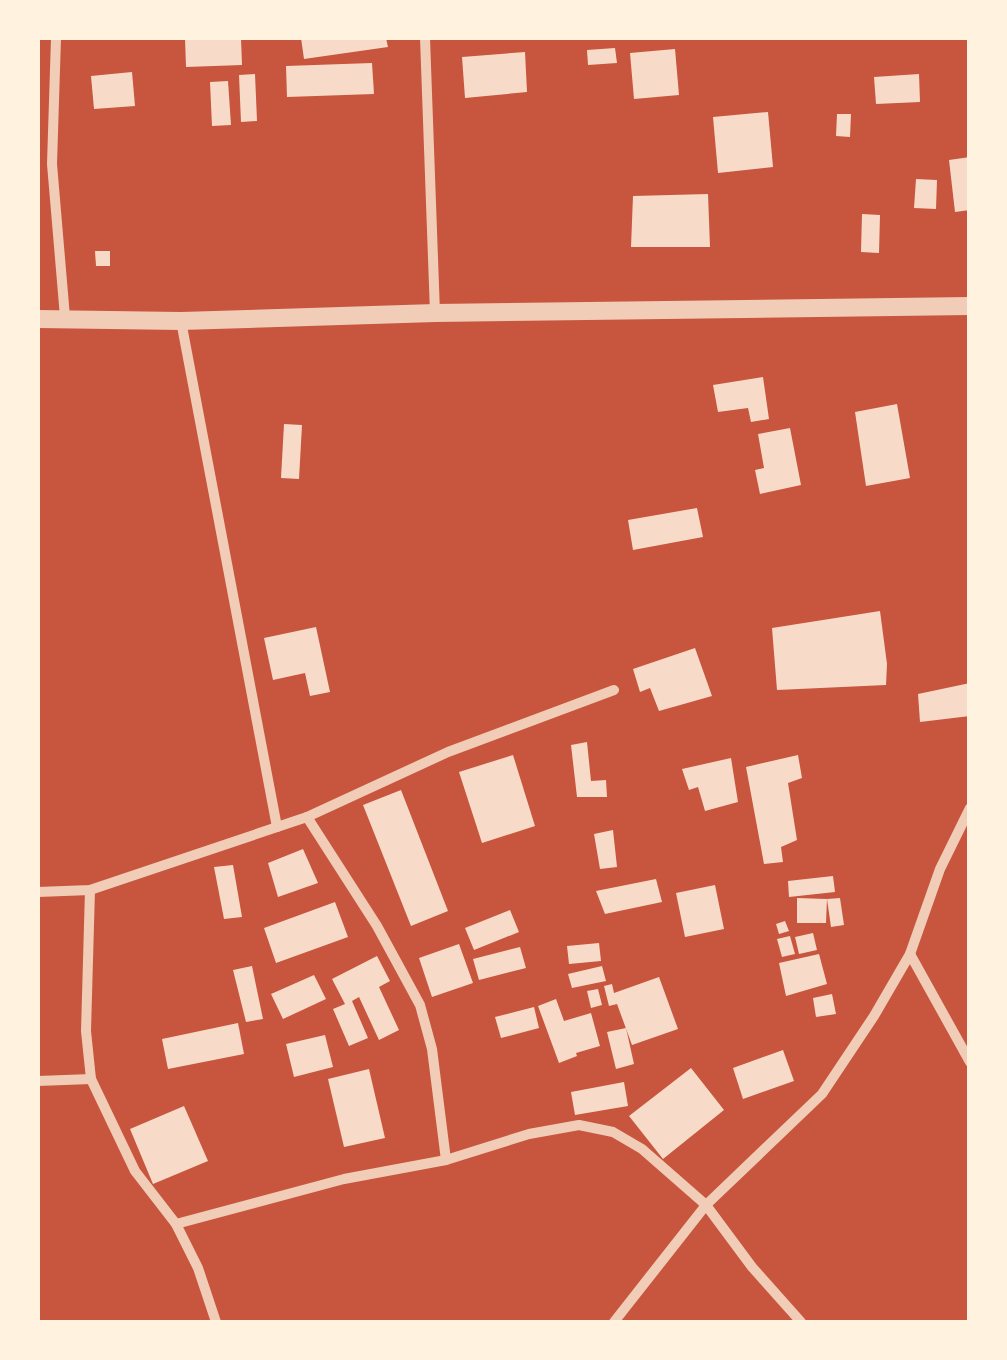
<svg xmlns="http://www.w3.org/2000/svg" width="1007" height="1360" font-family="Roboto,sans-serif">
<style>
.building{fill:#f7dbc8}
.lines{fill:none;stroke-linecap:round;stroke-linejoin:round}
.minor{stroke:#f1ccb7;stroke-width:10}
.tertiary{stroke:#f1ccb7;stroke-width:18}
</style>
<rect width="100%" height="100%" fill="#c8553d"/>
<g class="building">
<path d="M185,38H241L242,65L186,67Z"/>
<path d="M301,38H386L388,47L304,59Z"/>
<path d="M615,48L617,63L588,65L587,50Z"/>
<path d="M675,49L679,95L634,99L630,53Z"/>
<path d="M525,52L527,92L465,98L462,57Z"/>
<path d="M372,63L374,94L287,97L286,66Z"/>
<path d="M132,72L135,106L94,109L91,76Z"/>
<path d="M255,74L257,121L241,122L239,75Z"/>
<path d="M919,74L920,102L876,104L874,77Z"/>
<path d="M228,81L231,125L212,126L210,82Z"/>
<path d="M768,112L773,167L718,173L713,117Z"/>
<path d="M837,114H851L850,137L836,136Z"/>
<path d="M970,157V210L955,212L949,160Z"/>
<path d="M916,179L937,180L936,209L914,208Z"/>
<path d="M708,194L710,247H631L633,196Z"/>
<path d="M862,214L880,215L879,253L861,252Z"/>
<path d="M95,251H110V266H96Z"/>
<path d="M763,377L769,419L751,422L748,408L718,412L713,385Z"/>
<path d="M897,404L910,478L866,486L855,412Z"/>
<path d="M284,424L302,425L299,479L281,478Z"/>
<path d="M790,428L801,485L760,494L755,470L764,468L758,434Z"/>
<path d="M697,508L703,537L633,550L628,520Z"/>
<path d="M880,611L887,664L886,685L777,690L772,628Z"/>
<path d="M316,627L330,692L310,696L305,673L273,680L264,638Z"/>
<path d="M695,648L712,696L659,711L650,688L640,692L633,669Z"/>
<path d="M970,683V716L920,722L918,694Z"/>
<path d="M587,742L591,781L606,780L607,797H577L571,745Z"/>
<path d="M513,755L535,826L482,843L459,772Z"/>
<path d="M798,755L802,778L788,783L797,840L781,847L783,862L764,864L746,767Z"/>
<path d="M731,758L738,802L705,811L698,787L689,790L682,769Z"/>
<path d="M401,790L448,911L411,926L363,805Z"/>
<path d="M613,830L617,867L600,869L594,834Z"/>
<path d="M303,849L318,883L278,897L268,863Z"/>
<path d="M233,865L242,917L224,919L214,867Z"/>
<path d="M833,876L835,892L789,897L788,881Z"/>
<path d="M656,879L662,902L605,914L596,891Z"/>
<path d="M715,885L724,929L685,937L676,893Z"/>
<path d="M797,898L827,899L826,923H797Z"/>
<path d="M840,898L844,925L831,927L827,899Z"/>
<path d="M335,902L348,937L276,963L264,928Z"/>
<path d="M510,910L519,932L474,950L465,928Z"/>
<path d="M785,921L789,931L779,934L776,924Z"/>
<path d="M813,933L817,950L799,954L795,937Z"/>
<path d="M790,936L795,954L782,957L777,939Z"/>
<path d="M599,943L601,961L569,964L567,946Z"/>
<path d="M459,944L473,983L432,997L419,958Z"/>
<path d="M520,947L526,968L479,980L473,959Z"/>
<path d="M819,954L827,984L786,996L779,963Z"/>
<path d="M377,956L390,981L379,987L399,1030L379,1040L359,997L352,1001L368,1038L349,1046L333,1009L345,1004L332,979Z"/>
<path d="M252,966L263,1019L246,1022L233,970Z"/>
<path d="M602,966L606,981L572,988L568,974Z"/>
<path d="M314,975L326,999L283,1019L271,994Z"/>
<path d="M659,977L678,1029L632,1045L617,1004L609,1006L604,986L612,984L614,993Z"/>
<path d="M598,989L602,1005L591,1008L587,991Z"/>
<path d="M832,994L836,1014L816,1017L813,998Z"/>
<path d="M556,999L564,1021L591,1013L600,1046L576,1053L577,1056L559,1063L538,1006Z"/>
<path d="M534,1007L539,1028L501,1038L495,1017Z"/>
<path d="M238,1023L244,1054L168,1069L162,1039Z"/>
<path d="M626,1028L634,1064L616,1069L607,1032Z"/>
<path d="M325,1035L333,1067L294,1077L286,1044Z"/>
<path d="M783,1050L794,1081L743,1099L733,1068Z"/>
<path d="M691,1068L724,1110L663,1159L629,1116Z"/>
<path d="M369,1069L385,1138L344,1147L328,1079Z"/>
<path d="M624,1082L628,1106L575,1115L571,1092Z"/>
<path d="M184,1106L208,1161L153,1184L130,1129Z"/>
</g>
<g class="lines">
<g class="minor">
<path d="M56,38L52,164L65,317"/>
<path d="M425,38L435,313"/>
<path d="M181,321L277,827"/>
<path d="M307,817L377,926L420,1005L432,1049L446,1160"/>
<path d="M90,890L86,1031L91,1079L135,1171L176,1224L198,1268L216,1322"/>
<path d="M38,892L90,890L307,817L448,752L614,690"/>
<path d="M910,954L970,1062"/>
<path d="M38,1081L91,1079"/>
<path d="M176,1224L344,1179L446,1160L529,1134L579,1125L613,1132L642,1149L706,1205L752,1267L801,1322"/>
<path d="M614,1322L706,1205L822,1094L874,1016L910,954L940,869L970,808"/>
</g>
<path class="tertiary" d="M38,319L181,321L435,313L970,306"/>
</g>
<rect width="1007" height="1360" fill="none" stroke="#fff3e0" stroke-width="80"/>
</svg>
